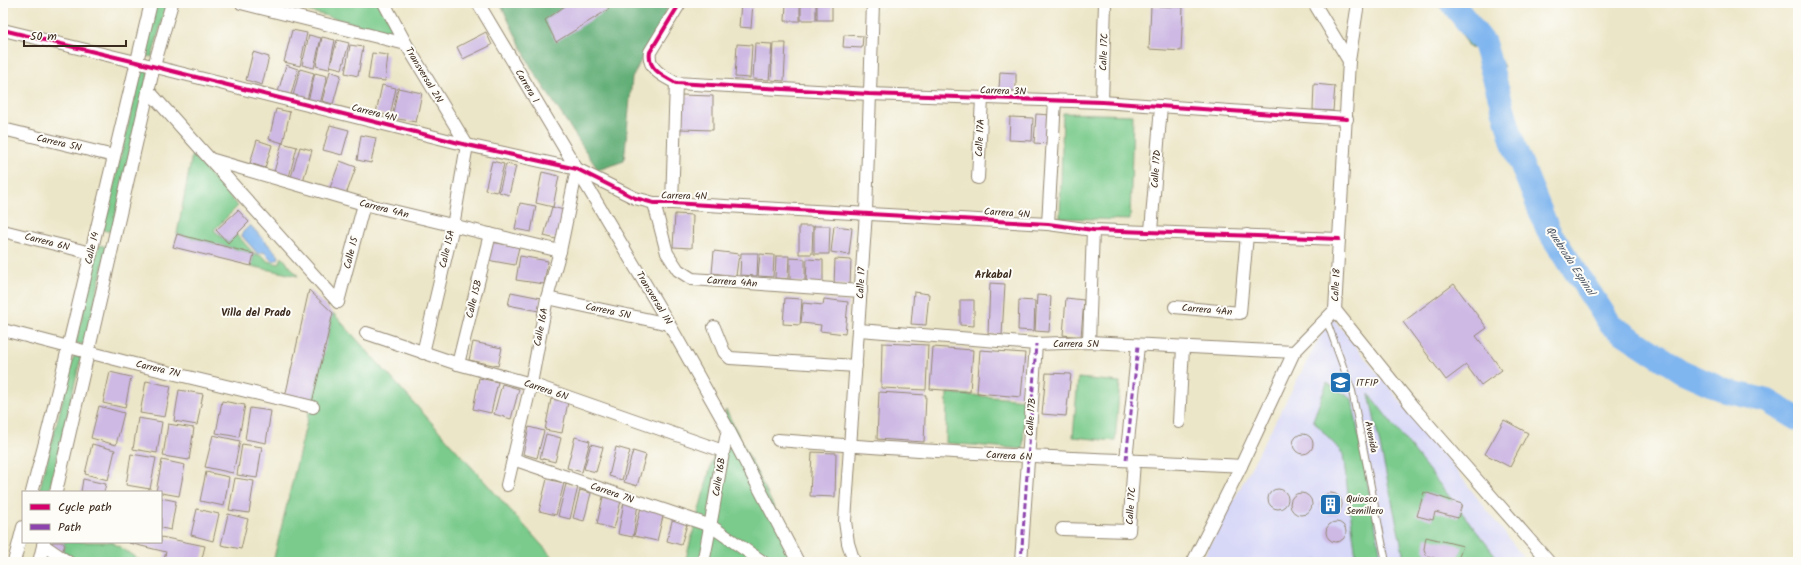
<svg xmlns="http://www.w3.org/2000/svg" width="1801" height="565" font-family="Kalam,sans-serif">
<style>
.built{fill:#d7d7f8}
.green{fill:#7acb8c;stroke:#5a7a55}
.forest{fill:#63af78;stroke:#4f6c4b}
.water{fill:#80b6ef;stroke:#5e7086}
.lines{fill:none;stroke-linecap:round;stroke-linejoin:round}
.river{stroke:#80b6ef;stroke-width:24}
.building{fill:#ceb9e4}
.lane-casing{stroke:#948873;stroke-width:8}
.street-casing{stroke:#948873;stroke-width:14}
.lane{stroke:#fff;stroke-width:6}
.street{stroke:#fff;stroke-width:12}
.quiet{stroke:#8e44ad;stroke-width:3;stroke-dasharray:6 3;stroke-linecap:butt}
.cycleway-casing{stroke:#fdfcf7;stroke-width:6}
.cycleway{stroke:#d6006c;stroke-width:4}
.labels{text-anchor:middle;dominant-baseline:central;stroke-width:4;stroke-linejoin:round;paint-order:stroke}
.street-label{font-size:10px;fill:#3b2a1e;stroke:#fdfcf7}
.poi-label{font-size:10px;fill:#3b2a1e;stroke:#fdfcf7;text-anchor:start}
.water-label{font-size:11px;font-style:italic;fill:#535b67;stroke:#fdfcf7}
.neighbourhood-label{font-size:11px;font-weight:bold;fill:#3b2a1e;stroke:#fdfcf7}
</style>
<rect width="100%" height="100%" fill="#fdfcf7"/>
<filter id="ink" filterUnits="userSpaceOnUse"><feTurbulence type="fractalNoise" baseFrequency=".025" numOctaves="2"/><feDisplacementMap in="SourceGraphic" scale="8" xChannelSelector="R" yChannelSelector="G"/><feConvolveMatrix kernelMatrix="1 2 1 2 8 2 1 2 1" color-interpolation-filters="sRGB"/></filter>
<filter id="wash" filterUnits="userSpaceOnUse"><feTurbulence type="fractalNoise" baseFrequency=".012" numOctaves="4" result="noise"/><feDisplacementMap in="SourceGraphic" scale="16" xChannelSelector="R" yChannelSelector="G"/><feGaussianBlur stdDeviation="0.9" result="paint"/><feColorMatrix in="noise" values="0 0 0 0 0 0 0 0 0 0 0 0 0 0 0 0 0 1.4 0 .05"/><feComposite in="paint" operator="in"/></filter>
<g filter="url(#wash)">
<rect width="100%" height="100%" fill="#ece6c8"/>
<path class="built" d="M1331,316L1448,460L1527,562H1201Z"/>
<g class="green">
<path d="M155,3H167L152,57L142,55Z"/>
<path d="M279,3H381L400,36Z"/>
<path d="M142,67L149,70L112,232L103,230Z"/>
<path d="M1063,113L1133,115L1130,220L1060,218Z"/>
<path d="M192,155L238,206L214,230L228,243L237,235L254,254L264,257L267,261L279,264L282,257L298,276L251,266L254,254L177,234Z"/>
<path d="M99,245L107,247L85,345L76,343Z"/>
<path d="M333,313L557,562H273Z"/>
<path d="M74,356L81,357L49,492H39Z"/>
<path d="M1078,378L1120,382L1115,441L1073,437Z"/>
<path d="M1327,383L1352,399L1382,562H1306L1356,557L1343,454L1313,420Z"/>
<path d="M947,393L1025,400L1023,449L946,443Z"/>
<path d="M1369,394L1499,560L1495,562H1405Z"/>
<path d="M726,410L801,562H685Z"/>
<path d="M63,542H112L143,562H81L62,551L65,546Z"/>
</g>
<g class="forest">
<path d="M500,3H670L632,78L624,161L598,170L532,69Z"/>
<path d="M1434,3H1461L1478,17L1504,67L1469,46L1450,14Z"/>
</g>
<path class="water" d="M250,225L279,256L278,259L273,261L264,252L258,254L242,236L243,232Z"/>
<g class="lines">
<path class="river" d="M1452,3L1484,43L1514,146L1548,230L1611,325L1681,371L1726,391L1768,401L1798,419"/>
</g>
<g id="blocks">
<g class="building">
<path d="M569,3H604L609,9L556,42L545,20Z"/>
<path d="M741,3H753L751,28L739,27Z"/>
<path d="M786,3H800V21H785Z"/>
<rect x="801" y="3" width="15" height="17"/>
<rect x="817" y="3" width="15" height="17"/>
<path d="M1151,6L1183,7L1181,51L1149,49Z"/>
<path d="M292,30L307,33L300,66L284,62Z"/>
<path d="M486,32L492,45L463,59L457,47Z"/>
<path d="M309,35L321,38L314,68L302,65Z"/>
<path d="M844,35L863,36L862,48L843,47Z"/>
<path d="M322,37L335,40L329,69L316,66Z"/>
<path d="M337,40L349,43L342,69L330,66Z"/>
<path d="M755,43L772,44L769,80L753,79Z"/>
<path d="M773,43H786L784,81L771,80Z"/>
<path d="M737,44L752,45L750,78L735,77Z"/>
<path d="M350,45L363,47L358,76L345,73Z"/>
<path d="M253,52L269,57L262,85L246,80Z"/>
<path d="M372,53L388,55L385,81L368,79Z"/>
<path d="M286,65L298,69L291,95L278,92Z"/>
<path d="M300,69L314,73L307,100L293,96Z"/>
<path d="M330,71L341,75L333,104L322,101Z"/>
<path d="M1000,72L1016,73V91L999,90Z"/>
<path d="M315,73L327,76L320,104L308,101Z"/>
<path d="M1314,84L1335,86L1333,111L1313,110Z"/>
<path d="M382,85L396,88L390,116L376,113Z"/>
<path d="M398,88L422,93L416,122L392,118Z"/>
<path d="M681,95L713,96V130L680,129Z"/>
<path d="M276,109L290,112L283,143L269,139Z"/>
<path d="M1036,114L1050,115L1049,144L1034,143Z"/>
<path d="M1010,117L1033,118L1032,141L1009,140Z"/>
<path d="M330,125L349,130L342,155L323,150Z"/>
<path d="M361,135L376,138L371,163L357,160Z"/>
<path d="M257,140L272,145L265,168L250,163Z"/>
<path d="M282,143L297,147L289,177L274,172Z"/>
<path d="M300,147L312,150L303,181L291,177Z"/>
<path d="M340,161L356,167L346,195L330,188Z"/>
<path d="M492,161L504,164L497,192L485,190Z"/>
<path d="M506,164L516,166L509,195L499,192Z"/>
<path d="M542,172L559,176L553,207L536,203Z"/>
<path d="M520,203L536,206L531,232L515,229Z"/>
<path d="M552,207L564,210L556,239L544,236Z"/>
<path d="M238,210L249,222L228,243L216,230Z"/>
<path d="M675,214L693,215L692,248L673,247Z"/>
<path d="M799,226H813L812,254H799Z"/>
<path d="M814,226H830L829,254H814Z"/>
<path d="M834,226L852,228L849,255L831,252Z"/>
<path d="M177,234L254,254L251,266L173,247Z"/>
<path d="M491,242L519,247L515,265L487,260Z"/>
<path d="M714,251L739,254L736,276L712,273Z"/>
<path d="M741,253H758L757,276L740,275Z"/>
<path d="M760,254L774,255L773,277L758,276Z"/>
<path d="M520,256L548,261L544,284L516,280Z"/>
<path d="M776,256H789L788,279L775,278Z"/>
<path d="M790,258L805,259V282H790Z"/>
<path d="M807,259L823,260V283H806Z"/>
<path d="M835,259L851,260L850,285H834Z"/>
<path d="M990,283L1005,284L1002,335L988,334Z"/>
<path d="M1454,284L1487,328L1476,336L1502,370L1481,385L1466,365L1446,380L1403,322Z"/>
<path d="M309,290L333,313L312,403L285,397Z"/>
<path d="M511,292L541,298L539,311L508,305Z"/>
<path d="M914,292L929,294L926,325L911,324Z"/>
<path d="M1037,295L1051,296L1049,332L1035,331Z"/>
<path d="M785,298L802,299L800,325L783,324Z"/>
<path d="M1066,298L1084,300L1081,337L1063,335Z"/>
<path d="M824,299L848,302L845,334L820,331L821,325L801,323L803,303L823,305Z"/>
<path d="M960,300H974V326L960,325Z"/>
<path d="M1019,300L1035,301L1034,331L1018,330Z"/>
<path d="M473,342L502,348L498,366L469,360Z"/>
<path d="M882,343L928,345L926,390L881,388Z"/>
<path d="M933,347L973,350L970,392L930,389Z"/>
<path d="M980,350L1025,353L1021,397L977,393Z"/>
<path d="M110,372L131,377L125,408L103,403Z"/>
<path d="M1046,373L1071,374L1066,416L1042,414Z"/>
<path d="M479,378L498,382L491,413L473,409Z"/>
<path d="M146,381L171,386L165,417L140,413Z"/>
<path d="M502,384L519,389L511,419L494,414Z"/>
<path d="M179,390L203,394L197,425L174,421Z"/>
<path d="M879,392L926,395L924,442L877,439Z"/>
<path d="M551,399L568,402L562,433L545,430Z"/>
<path d="M222,401L245,405L239,437L216,433Z"/>
<path d="M99,406L124,413L116,445L91,438Z"/>
<path d="M250,408L271,411L266,443L245,439Z"/>
<path d="M138,418L162,422L157,453L133,449Z"/>
<path d="M1504,420L1528,433L1510,467L1485,454Z"/>
<path d="M168,424L194,428L189,460L163,456Z"/>
<path d="M529,427L544,431L537,458L523,454Z"/>
<circle cx="1303" cy="444" r="10"/>
<path d="M546,434L561,438L555,462L540,458Z"/>
<path d="M213,435L240,441L233,473L205,467Z"/>
<path d="M575,437L590,441L582,472L567,468Z"/>
<path d="M92,444L115,450L108,480L85,474Z"/>
<path d="M242,444L262,447L257,478L237,475Z"/>
<path d="M591,444L603,447L596,472L584,469Z"/>
<path d="M616,447L630,451L622,480L609,476Z"/>
<path d="M633,451L646,455L637,486L624,482Z"/>
<path d="M812,452L836,453L835,497L810,496Z"/>
<path d="M131,454L156,458L150,489L126,485Z"/>
<path d="M162,460L185,465L179,496L156,492Z"/>
<path d="M206,472L229,477L224,506L200,501Z"/>
<path d="M235,478L254,481L249,513L229,510Z"/>
<path d="M83,479L106,484L104,492H81Z"/>
<path d="M547,479L564,483L556,515L539,511Z"/>
<path d="M566,484L578,487L570,519L558,516Z"/>
<circle cx="1278" cy="499" r="10"/>
<path d="M580,490L591,493L584,521L573,518Z"/>
<path d="M1424,492L1462,504L1458,518L1435,512L1433,520L1417,516Z"/>
<circle cx="1331" cy="504" r="11"/>
<circle cx="1301" cy="504" r="11"/>
<path d="M603,497L621,501L614,529L597,524Z"/>
<path d="M161,498L176,501L171,530L161,528Z"/>
<path d="M624,502L638,504L633,537L618,534Z"/>
<path d="M641,507L664,512L657,541L634,536Z"/>
<path d="M197,509L219,514L213,541L191,535Z"/>
<path d="M228,514L248,519L241,549L221,545Z"/>
<path d="M673,517L688,521L681,545L667,541Z"/>
<circle cx="1336" cy="532" r="10"/>
<path d="M161,537L205,546L201,562H163L166,552L129,543L161,542Z"/>
<path d="M1426,537L1463,546L1457,562H1445L1426,555L1424,549Z"/>
<path d="M52,542H63L65,546L62,551L51,546Z"/>
</g>
</g>
</g>
<g filter="url(#ink)">
<use href="#blocks" fill-opacity="0" stroke="#948873" stroke-width="1"/>
<g class="lines">
<defs>
<path id="lane" d="M1326,319L1352,391L1386,562"/>
<g id="street">
<path d="M241,3L406,44"/>
<path d="M384,3L406,44L467,145L453,226L423,353"/>
<path d="M478,3L669,324L728,429L798,562"/>
<path d="M680,3L650,52C647,69 663,76 676,83L869,94L1102,102L1347,119"/>
<path d="M1314,3L1349,61"/>
<path d="M3,30L136,62L467,145L577,169L635,198L654,203H672L1048,224L1093,230L1339,239"/>
<path d="M148,90L338,302"/>
<path d="M1102,102L1105,3"/>
<path d="M3,129L114,156"/>
<path d="M210,159L364,204L560,251"/>
<path d="M978,178L982,98"/>
<path d="M654,203L667,253L678,270L692,279L861,291"/>
<path d="M672,203L676,83"/>
<path d="M1048,224L1055,100"/>
<path d="M3,231L91,253"/>
<path d="M1151,231L1161,106"/>
<path d="M547,298L669,324"/>
<path d="M338,302L364,204"/>
<path d="M1175,307L1240,313L1247,235"/>
<path d="M1335,310L1413,407L1549,562"/>
<path d="M714,327L724,352L730,358L856,366"/>
<path d="M3,330L138,365L313,407"/>
<path d="M859,330L1036,344L1089,342L1294,352"/>
<path d="M366,333L458,364L531,384L723,451"/>
<path d="M1089,342L1093,230"/>
<path d="M458,364L490,234"/>
<path d="M1179,422L1183,347"/>
<path d="M778,440C932,453 1087,458 1241,466"/>
<path d="M513,459L711,526L763,562"/>
<path d="M1126,460L1138,346"/>
<path d="M507,485L531,384L547,298L560,251L577,169"/>
<path d="M32,492L49,427L151,3"/>
<path d="M56,492L154,66L172,3"/>
<path d="M1062,529L1129,531L1134,461"/>
<path d="M43,545L68,562"/>
<path d="M14,562L23,527"/>
<path d="M39,562L44,542"/>
<path d="M703,562C713,518 718,473 728,429"/>
<path d="M854,562L848,543L845,521L866,212L873,3"/>
<path d="M1021,562L1036,344"/>
<path d="M1193,562L1241,466L1294,352L1335,310L1349,61L1358,3"/>
</g>
</defs>
<use href="#lane" class="lane-casing"/>
<use href="#street" class="street-casing"/>
<use href="#lane" class="lane"/>
<use href="#street" class="street"/>
<g class="quiet">
<path d="M1126,460L1138,346"/>
<path d="M1021,562L1036,344"/>
</g>
<defs>
<g id="cycleway">
<path d="M680,3L650,52C647,69 663,76 676,83L869,94L1102,102L1347,119"/>
<path d="M3,30L136,62L467,145L577,169L635,198L654,203H672L1048,224L1093,230L1339,239"/>
</g>
</defs>
<use href="#cycleway" class="cycleway-casing"/>
<use href="#cycleway" class="cycleway"/>
</g>
</g>
<defs>
<symbol id="university-square" viewBox="-11 -11 22 22"><rect x="-9" y="-9" width="18" height="18" rx="4" fill="#1f6fb2" stroke="#fdfcf7"/><path d="M0-5L7-2L0 1L-7-2ZM-4 1L0 2.5L4 1V4Q0 6-4 4Z" fill="#fff"/></symbol>
<symbol id="building-square" viewBox="-11 -11 22 22"><rect x="-9" y="-9" width="18" height="18" rx="4" fill="#1f6fb2" stroke="#fdfcf7"/><path d="M-4-6H4V6H1V3H-1V6H-4ZM-2.5-4.3h1.7v1.8h-1.7ZM.8-4.3h1.7v1.8H.8ZM-2.5-1h1.7V.8h-1.7ZM.8-1h1.7V.8H.8Z" fill="#fff"/></symbol>
</defs>
<g fill-rule="evenodd">
<use href="#university-square" x="1328" y="370" width="25" height="25"/>
<use href="#building-square" x="1318" y="492" width="25" height="25"/>
</g>
<g class="labels">
<g class="street-label">
<text transform="translate(1104 52) rotate(-88)">Calle 17C</text>
<text transform="translate(424 75) rotate(59)">Transversal 2N</text>
<text transform="translate(527 86) rotate(59)">Carrera 1</text>
<text transform="translate(1003 91) rotate(2)">Carrera 3N</text>
<text transform="translate(374 113) rotate(14)">Carrera 4N</text>
<text transform="translate(980 138) rotate(-87)">Calle 17A</text>
<text transform="translate(59 143) rotate(13)">Carrera 5N</text>
<text transform="translate(1156 169) rotate(-86)">Calle 17D</text>
<text transform="translate(684 196) rotate(1)">Carrera 4N</text>
<text transform="translate(384 209) rotate(14)">Carrera 4An</text>
<text transform="translate(1007 213) rotate(4)">Carrera 4N</text>
<text transform="translate(47 242) rotate(14)">Carrera 6N</text>
<text transform="translate(92 248) rotate(-77)">Calle 14</text>
<text transform="translate(447 249) rotate(-77)">Calle 15A</text>
<text transform="translate(351 253) rotate(-76)">Calle 15</text>
<text transform="translate(732 282) rotate(4)">Carrera 4An</text>
<text transform="translate(861 283) rotate(-87)">Calle 17</text>
<text transform="translate(1336 285) rotate(-87)">Calle 18</text>
<text transform="translate(654 298) rotate(59)">Transversal 1N</text>
<text transform="translate(474 299) rotate(-76)">Calle 15B</text>
<text transform="translate(1207 310) rotate(5)">Carrera 4An</text>
<text transform="translate(608 311) rotate(12)">Carrera 5N</text>
<text transform="translate(541 327) rotate(-79)">Calle 16A</text>
<text x="1076" y="344">Carrera 5N</text>
<text transform="translate(158 369) rotate(13)">Carrera 7N</text>
<text transform="translate(546 390) rotate(18)">Carrera 6N</text>
<text transform="translate(1031 417) rotate(-86)">Calle 17B</text>
<text transform="translate(1371 437) rotate(79)">Avenida</text>
<text transform="translate(1009 456) rotate(3)">Carrera 6N</text>
<text transform="translate(719 477) rotate(-81)">Calle 16B</text>
<text transform="translate(612 493) rotate(19)">Carrera 7N</text>
<text transform="translate(1131 506) rotate(-86)">Calle 17C</text>
</g>
<g class="poi-label">
<text x="1356" y="383">ITFIP</text>
<text x="1346" y="499">Quiosco<tspan x="1346" dy="12">Semillero</tspan></text>
</g>
<g class="water-label">
<text transform="translate(1570 261) rotate(57)">Quebrada Espinal</text>
</g>
<g class="neighbourhood-label">
<text x="993" y="275">Arkabal</text>
<text x="256" y="313">Villa del Prado</text>
</g>
</g>
<rect width="1801" height="565" fill="none" stroke="#fdfcf7" stroke-width="16"/>
<rect x="22" y="491" width="140" height="52" fill="#fdfcf7" stroke="#afa8a0"/>
<rect x="30" y="504" width="20" height="6" fill="#d6006c" stroke="#afa8a0"/>
<text x="58" y="511" font-size="12" fill="#3b2a1e">Cycle path</text>
<rect x="30" y="524" width="20" height="6" fill="#8e44ad" stroke="#afa8a0"/>
<text x="58" y="531" font-size="12" fill="#3b2a1e">Path</text>
<path d="M24 40v6h102v-6" fill="none" stroke="#3b2a1e" stroke-width="2"/>
<text x="30" y="40" font-size="12" fill="#3b2a1e" stroke="#fdfcf7" stroke-width="3" paint-order="stroke">50 m</text>
</svg>
